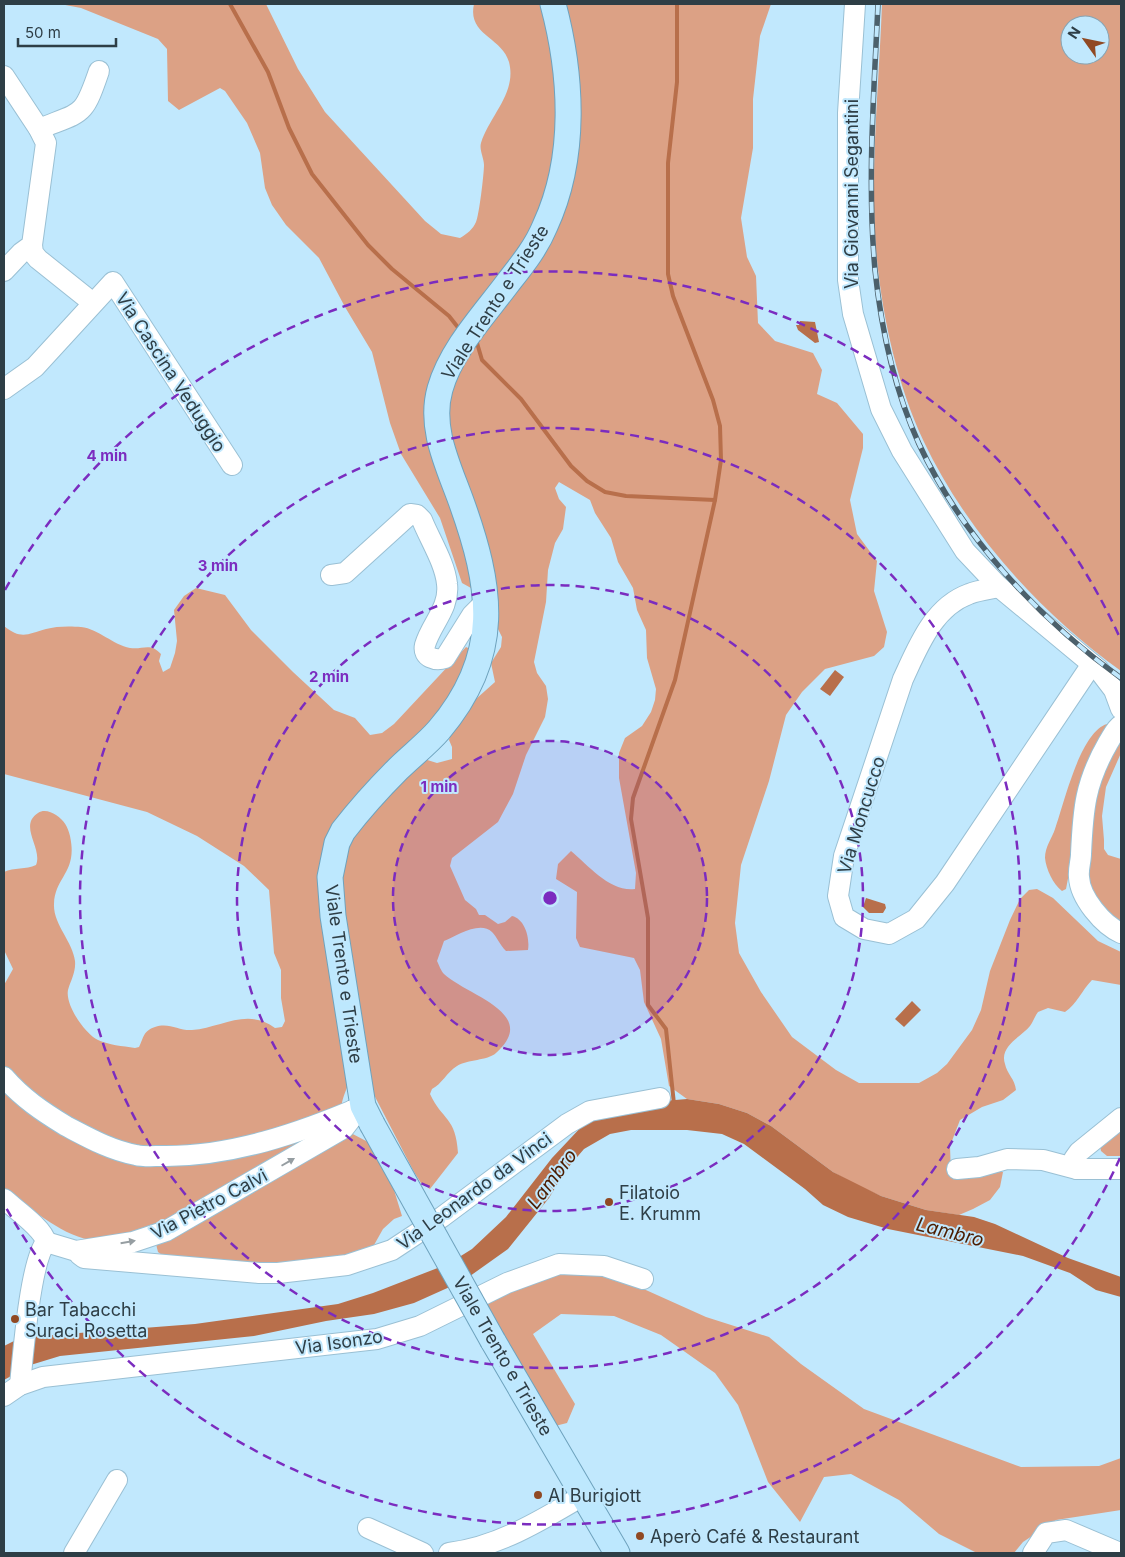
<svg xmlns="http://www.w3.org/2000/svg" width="1125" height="1557" font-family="Inter,sans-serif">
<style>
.green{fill:#dca185;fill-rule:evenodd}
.water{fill:#b86f4b}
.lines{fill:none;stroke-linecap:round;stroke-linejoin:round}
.stream{stroke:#b86f4b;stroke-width:4}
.minor-casing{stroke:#9ac0d4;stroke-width:22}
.major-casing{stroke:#6ea2bd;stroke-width:27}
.minor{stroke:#fff;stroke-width:20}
.major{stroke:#bde8fe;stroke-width:25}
.rail-casing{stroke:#4c606b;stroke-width:5.5}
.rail{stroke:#c1e8fd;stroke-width:4;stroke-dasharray:11;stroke-linecap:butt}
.major-bridge-casing{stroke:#6ea2bd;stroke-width:27;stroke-linecap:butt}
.major-bridge{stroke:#bde8fe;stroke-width:25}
.oneway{fill:#969ea2}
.ring{fill:none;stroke:#7b2cbf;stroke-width:2.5;stroke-dasharray:9 6}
.poi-dot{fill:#904923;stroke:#c1e8fd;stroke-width:2}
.labels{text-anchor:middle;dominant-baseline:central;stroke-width:4;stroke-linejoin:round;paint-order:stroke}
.street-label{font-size:18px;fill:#2e3e46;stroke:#c1e8fd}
.poi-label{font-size:18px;fill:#2e3e46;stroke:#c1e8fd;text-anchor:start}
.water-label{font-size:19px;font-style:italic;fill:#4c1d01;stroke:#c1e8fd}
.centre{fill:#7b2cbf;stroke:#c1e8fd;stroke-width:2.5}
.ring-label{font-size:15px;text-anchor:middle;font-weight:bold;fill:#7b2cbf;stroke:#c1e8fd;stroke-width:4;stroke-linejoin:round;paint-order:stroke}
</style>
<rect width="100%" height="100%" fill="#c1e8fd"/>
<g class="green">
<path d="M60,4H266L298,69L325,112L425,221L441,234L460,238C467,234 473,229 476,222C479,216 484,174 484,165C484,158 479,150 481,143C490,115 517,93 509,62C502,37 467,35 474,4H543L552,41L557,126L549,181L535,222L426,422C427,462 451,498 464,535C469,551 469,571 471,588L462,583L440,518L401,454L390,423L372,352L345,307L319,258L286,225L272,205L265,188L260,153L247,123L225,91L220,88L179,110L168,101L167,49L158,39L81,8Z"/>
<path d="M561,4H771L760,36L753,99V148L741,218L747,257L756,276L758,323L775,341L813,353L822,370L817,394L837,403L863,434V448L850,500L857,534L877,561L874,591L887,632L884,647L874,656L825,669L802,692L786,715L769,781L741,865L735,923L739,953L761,992L792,1037L836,1070L859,1083H919L937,1073L947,1064L972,1030L981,1010L990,971L1010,920L1020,899L1029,890L1037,889L1053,898L1098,941L1121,952V985L1092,980C1082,990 1077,1004 1065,1012L1048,1008L1038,1012C1035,1016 1033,1022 1030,1026C1021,1037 999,1046 1005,1064C1007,1074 1015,1079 1016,1090L1003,1100L982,1107L960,1120L950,1146L951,1175L990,1170L1003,1172L1000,1187L990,1200L973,1209L959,1215L926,1210L881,1196L856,1185L833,1172L771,1126L747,1113L719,1104L687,1099L669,1086L661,1039L644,1002L640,970L634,958L580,947L576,938L577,892L556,879L558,864L571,851C589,866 610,892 635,889L636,873L619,778V753L625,738L642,726L651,712L655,700L656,689L647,658L646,630L637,610L633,588L618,562L611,538L595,513L590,500L559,482L555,488L559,499L566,507L563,529L555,543L548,570L546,602L534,662L537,673L546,686L548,699L545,717L526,755L513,794L498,822L452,858L450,866L465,900L476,909L479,915H485L498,924L505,922L512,916C525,919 530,938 528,950L506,951C500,945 497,937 492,932C480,920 456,936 444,941L437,961C439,965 441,971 444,974C466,995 541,1013 496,1053C487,1061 468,1059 457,1066C447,1072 442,1084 432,1089L430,1094C442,1120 456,1117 458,1153L430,1189L421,1183L414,1172L372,1091L340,912L344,848L365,819L424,759L437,763L452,759V747L449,740L452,731L476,699L495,682L491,663L501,647L502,637L497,627L495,577L445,424L454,376L561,216Z"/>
<path d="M882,4H1121V671C1040,613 967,532 924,442C898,387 883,320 877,260C869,178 879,87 882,4ZM1070,25H1100V55H1070Z"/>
<path d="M196,588L225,595L251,630L293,672L334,710L355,718L370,735L382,733L394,724L466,647L470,649L451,700L336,833L351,1077C342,1102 337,1105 347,1131L368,1142L394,1190L402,1216L394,1219L383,1229L374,1245L344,1259L283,1266L166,1258L158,1252L155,1240L143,1228C128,1233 106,1244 90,1240C57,1233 31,1207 4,1190V985L13,969L4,950V872C14,867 26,870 36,865C43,848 18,826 38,813C44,809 51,812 56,815C64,820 68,827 70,836C78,873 55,876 54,904C53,924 73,942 75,961C76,972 71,980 68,990C65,1005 85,1034 98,1040C109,1045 122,1046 135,1048L139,1047C144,1037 143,1031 155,1027C169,1022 179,1031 192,1030C221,1028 247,1007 275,1028L282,1027L285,1021L281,998V970L274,953L269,890L244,866L197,836L147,812L4,774V626C21,640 28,634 46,629C56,626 71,626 81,627C99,629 113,645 130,648C143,650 150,642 161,654L159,661L163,672L170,668L175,653L177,641L174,610L184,596Z"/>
<path d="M1107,724L1113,725L1121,737V753L1106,787L1102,816L1104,840V849L1108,855L1121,859V933L1070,868L1066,889L1062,891C1053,884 1046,869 1045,858C1045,847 1052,838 1055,829C1064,804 1080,732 1107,724Z"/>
<path d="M1121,1118V1156H1107L1101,1151L1100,1146Z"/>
<path d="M557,1271L608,1273L706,1317L769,1337L801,1364L864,1409L1021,1467L1099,1466L1121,1458V1510L1056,1520L1023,1542L1014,1553H977L939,1534L899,1500L851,1474L824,1477L800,1522L768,1482L738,1405L715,1373L661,1335L614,1316L561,1314L533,1334L575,1404L567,1423L555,1426L486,1302Z"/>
</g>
<g class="water">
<path d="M800,321L815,322L819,342L815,343L798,330L796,325H799Z"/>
<path d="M835,670L844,677L830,696L820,689Z"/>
<path d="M866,898L885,904L886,908L883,913H869L863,907Z"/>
<path d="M912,1001L921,1010L904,1027L895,1019Z"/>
<path d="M687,1099L719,1104L747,1113L771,1126L833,1172L881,1196L926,1210L974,1217L995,1224L1068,1258L1121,1277V1297L1096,1290L1070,1273L1023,1256L888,1229L848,1217L823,1205L805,1189L744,1144L722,1134L687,1130H631L610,1134L584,1149L566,1170L549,1198L508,1249L463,1281L414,1303L374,1314L326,1321L254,1336L60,1356L24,1367L27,1337L195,1324L338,1304L373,1293L448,1264L472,1249L506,1217L552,1158L584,1124L598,1116L652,1102Z"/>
<path d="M22,1337L20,1371L4,1380V1346Z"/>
</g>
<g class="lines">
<g class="stream">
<path d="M230,4L268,72L289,128L312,174L368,245L392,269L449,316L460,330"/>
<path d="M477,343L482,360L521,399L571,466L587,481L605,492L626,496L715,500"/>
<path d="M674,1104L666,1029L648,1005V918L631,819L633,798L675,680L715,500L721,460L720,426L713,400L673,296L668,274V163L677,82V4"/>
</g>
<defs>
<g id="minor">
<path d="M855,4L848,113V280L853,314L881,409L902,451L965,551L999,587L1098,669L1114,690L1121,709"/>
<path d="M4,76L39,129L46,143L32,245L21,253L4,271"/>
<path d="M39,129C83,111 83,118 99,71"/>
<path d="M32,245L33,253L38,259L93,303"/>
<path d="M4,389L35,367L113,282L232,465"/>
<path d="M331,575L345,573L410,514L417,515L422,520C430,540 445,563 447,584C450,608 431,624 425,645C422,658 436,661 445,658L472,615L486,601"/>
<path d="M999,587C990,589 979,590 969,594C933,607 918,647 903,679L844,856L838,896L844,917L864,929L889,934L916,919L945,883L1092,664"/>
<path d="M1121,725C1115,729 1112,737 1108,743C1085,783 1083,809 1081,854C1081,861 1078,869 1079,877C1080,898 1103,925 1121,933"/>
<path d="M4,1077C22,1098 43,1112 66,1126C89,1138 110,1150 136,1155C144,1157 154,1156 162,1156C231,1157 300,1133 363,1106"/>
<path d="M957,1169L979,1167L1007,1159L1043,1160L1077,1169H1121"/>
<path d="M1077,1169L1074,1159L1079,1152L1121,1118"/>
<path d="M4,1199C15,1209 43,1228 46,1242"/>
<path d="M46,1242L76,1251L133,1242L166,1231L344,1128L351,1119L353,1110"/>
<path d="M80,1251V1255L84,1258L259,1273H278L347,1265L392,1250L442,1217L567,1124L590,1111L660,1098"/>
<path d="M20,1385C23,1355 30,1262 46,1242"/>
<path d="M4,1396L20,1385L43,1377L377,1339L420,1326L507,1283L559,1264L604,1266L643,1279"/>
<path d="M368,1528L423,1553"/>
<path d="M74,1553L117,1480"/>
<path d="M449,1553C498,1547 542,1520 584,1495"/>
<path d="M1033,1553L1046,1533L1066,1530L1120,1553"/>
</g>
<g id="major">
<path d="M372,1124L363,1106L333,916L330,877L337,843L343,831C360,809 379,788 398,769C411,756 427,744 439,730C503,655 492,587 461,501C448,465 429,428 440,389C451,350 483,316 507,284C521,266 536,248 545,226C577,157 572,75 553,4"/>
<path d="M493,1341L617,1553"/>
</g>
</defs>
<use href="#minor" class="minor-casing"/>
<use href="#major" class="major-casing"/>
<use href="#minor" class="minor"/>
<use href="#major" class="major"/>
<defs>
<path id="rail" d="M878,4C874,92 867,182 875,270C881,328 895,391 919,444C962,537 1039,619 1121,678"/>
</defs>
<use href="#rail" class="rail-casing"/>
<use href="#rail" class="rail"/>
<defs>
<path id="major-bridge" d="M372,1124L493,1341"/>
</defs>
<use href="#major-bridge" class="major-bridge-casing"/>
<use href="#major-bridge" class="major-bridge"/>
</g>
<defs><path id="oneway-solid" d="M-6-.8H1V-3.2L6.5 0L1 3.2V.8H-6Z" transform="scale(1.25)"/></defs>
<g class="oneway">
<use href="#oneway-solid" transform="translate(288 1162) rotate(-30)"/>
<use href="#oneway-solid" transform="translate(128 1242) rotate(-10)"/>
</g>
<circle cx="550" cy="898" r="157" fill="#7b2cbf" fill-opacity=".12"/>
<g class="ring">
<circle cx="550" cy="898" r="157"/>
<circle cx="550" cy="898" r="313"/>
<circle cx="550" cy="898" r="470"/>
<path d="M1120 1158A626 626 0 0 1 5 1206M5 590A626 626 0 0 1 1120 638"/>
</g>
<g class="poi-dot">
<circle cx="609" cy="1202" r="5"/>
<circle cx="15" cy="1319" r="5"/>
<circle cx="538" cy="1495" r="5"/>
<circle cx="640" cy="1536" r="5"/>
</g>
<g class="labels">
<g class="street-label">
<text transform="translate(851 194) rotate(-90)">Via Giovanni Segantini</text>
<text transform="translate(495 302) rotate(-57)">Viale Trento e Trieste</text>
<text transform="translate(171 372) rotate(57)">Via Cascina Veduggio</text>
<text transform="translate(861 815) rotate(-73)">Via Moncucco</text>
<text transform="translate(344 974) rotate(82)">Viale Trento e Trieste</text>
<text transform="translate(474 1191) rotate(-36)">Via Leonardo da Vinci</text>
<text transform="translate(209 1204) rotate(-28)">Via Pietro Calvi</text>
<text transform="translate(339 1342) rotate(-8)">Via Isonzo</text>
<text transform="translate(503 1356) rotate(60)">Viale Trento e Trieste</text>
</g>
<g class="poi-label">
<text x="619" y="1192">Filatoio<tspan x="619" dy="21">E. Krumm</tspan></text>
<text x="25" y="1309">Bar Tabacchi<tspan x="25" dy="21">Suraci Rosetta</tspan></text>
<text x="548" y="1495">Al Burigiott</text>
<text x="650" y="1536">Aperò Café &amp; Restaurant</text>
</g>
<g class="water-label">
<text transform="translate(552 1179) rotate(-53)">Lambro</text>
<text transform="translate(950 1232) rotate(14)">Lambro</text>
</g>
</g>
<circle cx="550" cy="898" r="8" class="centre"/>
<g class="ring-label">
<text x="107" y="461">4 min</text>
<text x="218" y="571">3 min</text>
<text x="329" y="682">2 min</text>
<text x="439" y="792">1 min</text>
</g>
<rect width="1125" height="1557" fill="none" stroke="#2e3e46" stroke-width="10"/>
<g transform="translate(1085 40) rotate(303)"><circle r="24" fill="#c1e8fd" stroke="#86a4b4"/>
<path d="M0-4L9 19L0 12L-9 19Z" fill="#904923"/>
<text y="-8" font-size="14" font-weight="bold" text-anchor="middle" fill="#2e3e46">N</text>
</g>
<path d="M18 38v8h98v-8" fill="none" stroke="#2e3e46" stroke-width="2.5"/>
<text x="25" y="38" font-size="15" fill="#2e3e46" stroke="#c1e8fd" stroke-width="4" paint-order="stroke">50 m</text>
</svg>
